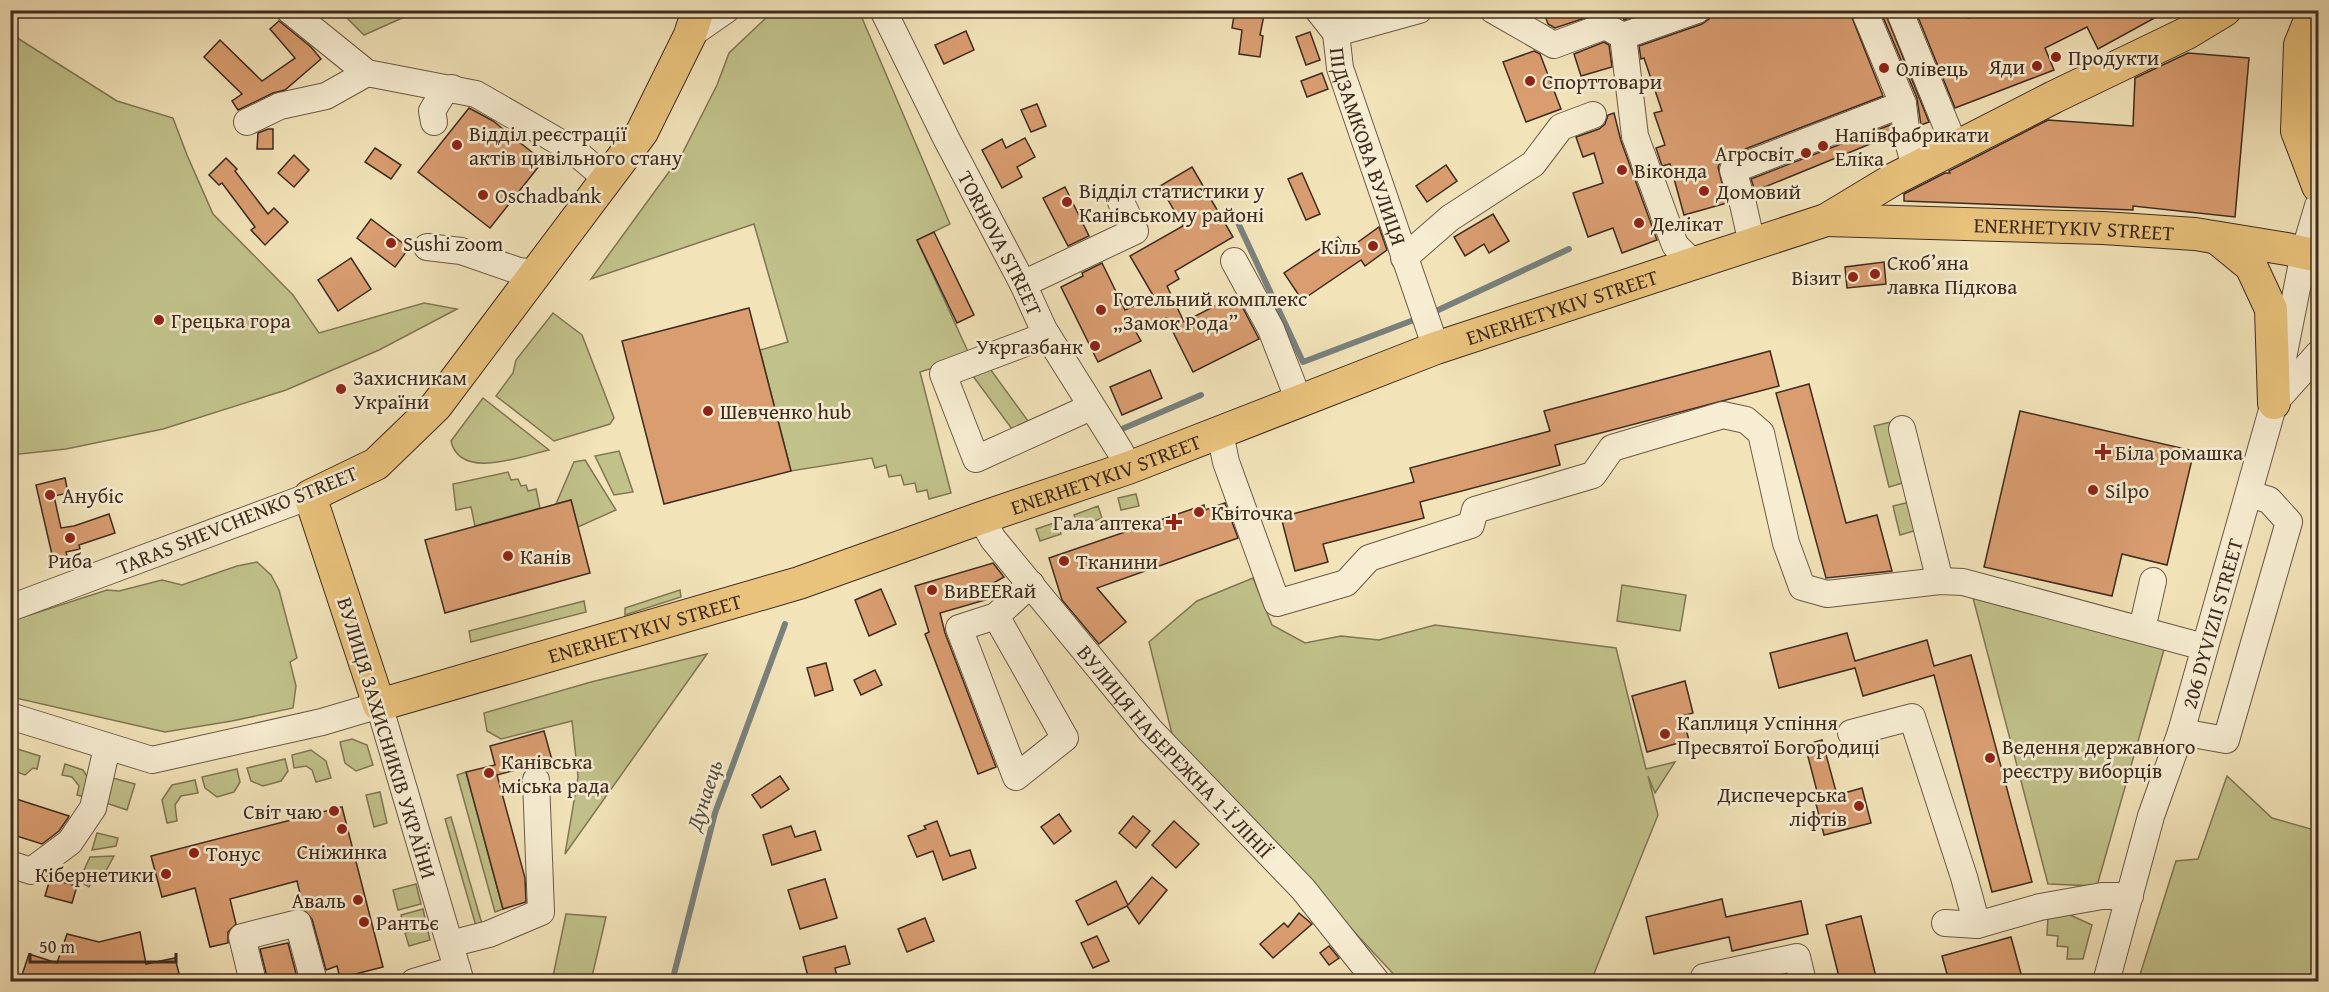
<svg xmlns="http://www.w3.org/2000/svg" width="2329" height="992" font-family="'Gentium Book Plus',serif">
<style>
.green{fill:#c1c18a;stroke:#807655;stroke-width:1.5}
.lines{fill:none;stroke-linecap:round;stroke-linejoin:round}
.stream{stroke:#79817d;stroke-width:6}
.building{fill:#d99d70;stroke:#3e2b20;stroke-width:1.5}
.minor-casing{stroke:#6b5946;stroke-width:28}
.major-casing{stroke:#3e2b20;stroke-width:34}
.minor{stroke:#f7edd2;stroke-width:26}
.major{stroke:#e9c27c;stroke-width:32}
.poi-dot{fill:#8f2418;stroke:#f7edd2;stroke-width:2}
.labels{text-anchor:middle;dominant-baseline:central;stroke-width:5;stroke-linejoin:round;paint-order:stroke}
.poi-label{font-size:21px;fill:#3e2b20;stroke:#f7edd2;text-anchor:start}
.street-label{font-size:21px;fill:#3e2b20;stroke:#f7edd2}
.water-label{font-size:22px;font-style:italic;fill:#574f47;stroke:#f7edd2}
</style>
<rect width="100%" height="100%" fill="#f2e3b9"/>
<filter id="stains"><feTurbulence type="fractalNoise" baseFrequency=".00333" numOctaves="4"/><feColorMatrix values="0 0 0 0 .2 0 0 0 0 .09 0 0 0 0 .02 0 0 0 .5 -.17"/></filter>
<radialGradient id="worn" r=".72"><stop offset=".6" stop-color="#630" stop-opacity="0"/><stop offset="1" stop-color="#630" stop-opacity=".3"/></radialGradient>
<g class="green">
<path d="M340,11H418L364,35Z"/>
<path d="M777,11H859L950,224L917,240L970,356L920,372L951,493L929,499L927,490L917,492L915,483L904,485L901,475L889,477L886,465L875,468L872,458L791,471L760,350L788,342L754,224L591,279L682,154L717,85L729,53L768,16Z"/>
<path d="M11,34L117,101L173,118L187,155L213,214L293,295L319,333L424,303L457,309L379,350L286,390L163,429L66,449L11,455Z"/>
<path d="M2318,46V149L2311,99Z"/>
<path d="M553,313L582,335L614,418L610,424L554,441L496,396L513,373L516,360Z"/>
<path d="M985,362L1028,421L1012,429L967,368Z"/>
<path d="M483,398L549,450C522,456 460,481 451,441Z"/>
<path d="M1891,422L1906,482L1889,487L1874,426Z"/>
<path d="M619,451L633,492L614,495L595,456Z"/>
<path d="M585,460L616,510L578,527L571,500L556,504L574,462Z"/>
<path d="M508,472L511,480L518,479L521,486L526,485L528,491L536,489L540,508L475,526L471,507L456,510L453,484Z"/>
<path d="M1136,494L1139,506L1121,510L1118,498Z"/>
<path d="M1910,502L1917,530L1900,535L1893,506Z"/>
<path d="M1098,506L1102,518L1079,527L1074,515Z"/>
<path d="M1057,522L1061,534L1040,541L1036,529Z"/>
<path d="M257,562L271,575L279,590L297,658L290,662L296,686L293,708L232,721L165,732L11,697V621L107,590L119,591L162,580L182,585L237,566Z"/>
<path d="M1253,578L1272,625L1305,643L1341,636L1379,640L1435,625L1616,648L1646,769L1675,762L1655,793L1648,776L1658,815L1591,981H1400L1173,738L1149,642L1197,601Z"/>
<path d="M1622,585L1686,595L1680,631L1617,621Z"/>
<path d="M680,590L681,597L625,615V608Z"/>
<path d="M1972,594L2165,646L2097,886L2048,884Z"/>
<path d="M584,601L586,612L471,642L469,631Z"/>
<path d="M707,654L565,854L578,777L572,721L501,739L487,731L484,713L591,682Z"/>
<path d="M352,739L367,745L373,765L356,771L345,763L340,742Z"/>
<path d="M11,747L40,756L37,769L33,768L25,775L11,770Z"/>
<path d="M311,750L326,761L331,778L316,782L312,770L306,766L294,768L292,755Z"/>
<path d="M285,759L288,771L281,781L263,786L251,781L247,768Z"/>
<path d="M65,764L83,770L91,783L88,798L77,795L79,786L72,777L62,775Z"/>
<path d="M237,769L240,782L234,792L217,797L205,788L202,777Z"/>
<path d="M466,772L503,909L495,912L457,775Z"/>
<path d="M2227,776L2272,818L2318,831V981H2138L2176,861L2198,859Z"/>
<path d="M113,778L135,784L127,810L106,803Z"/>
<path d="M195,780L198,793L181,796L175,805L177,821L167,823L162,800L172,785Z"/>
<path d="M380,792L387,823L374,827L366,795Z"/>
<path d="M451,817L482,924L476,926L445,819Z"/>
<path d="M97,833L118,838L116,846L92,850Z"/>
<path d="M114,856L102,878L95,875L89,887L79,881L90,857Z"/>
<path d="M416,884L421,904L398,910L393,890Z"/>
<path d="M423,909L426,923L404,928L401,915Z"/>
<path d="M566,914L606,917L591,981H552Z"/>
<path d="M2068,914L2092,925L2083,959H2067L2068,947L2057,946L2058,936L2047,935L2048,917Z"/>
<path d="M427,927L430,940L409,946L405,933Z"/>
</g>
<g class="lines">
<g class="stream">
<path d="M1233,212L1303,362L1411,321"/>
<path d="M1434,312L1569,249"/>
<path d="M1122,429L1201,395"/>
<path d="M672,982L715,813L785,624"/>
</g>
</g>
<g class="building">
<path d="M1235,10H1265L1260,35L1263,36L1260,57L1239,54L1242,30L1232,28Z"/>
<path d="M1543,10H1582L1585,18L1555,28L1548,24Z"/>
<path d="M1621,10H1650L1624,20Z"/>
<path d="M1712,10H1849L1883,96L1727,156L1721,161L1718,167L1727,203L1684,215L1670,164L1662,166L1656,148L1665,145L1654,113L1662,111L1644,58L1641,59L1639,46L1702,24L1709,19Z"/>
<path d="M1880,10H1884L1929,122L1921,125L1917,98Z"/>
<path d="M1934,10H1965L1968,18L1989,10H2169L2098,49L2087,27L2045,48L2054,70L1955,108L1918,17Z"/>
<path d="M279,21L311,47L321,59L285,90L273,93L238,110L232,101L242,94L204,57L220,40L262,81L295,58L270,29Z"/>
<path d="M966,31L974,50L944,64L935,45Z"/>
<path d="M1310,32L1320,60L1306,65L1296,37Z"/>
<path d="M1604,42L1609,45L1612,67L1581,76L1574,54Z"/>
<path d="M1534,51L1540,54L1561,109L1526,122L1503,62Z"/>
<path d="M2188,53L2249,58L2235,217L2133,206V210L1904,201V194L1945,173H1950L1949,171L2048,120L2133,126L2135,78Z"/>
<path d="M1322,73L1328,89L1307,97L1301,81Z"/>
<path d="M1037,104L1046,126L1031,132L1021,110Z"/>
<path d="M469,108L493,121L543,161L490,228L418,172Z"/>
<path d="M1614,113L1621,141L1657,240L1622,253L1613,228L1588,237L1573,193L1603,183L1594,153L1583,157L1576,137L1599,129L1605,124L1608,115Z"/>
<path d="M1890,125L1892,135L1755,191L1751,179Z"/>
<path d="M268,129H273V149H257L258,133Z"/>
<path d="M1025,138L1035,157L1017,167L1022,177L1002,188L982,150L1002,139L1006,148Z"/>
<path d="M375,148L401,165L391,179L365,162Z"/>
<path d="M294,155L309,170L294,187L278,173Z"/>
<path d="M226,158L237,169L235,171L268,214L274,208L288,222L265,245L251,230L255,227L222,183L219,185L209,175Z"/>
<path d="M1446,165L1457,181L1427,202L1416,186Z"/>
<path d="M1192,167L1233,237L1175,271L1179,279L1167,286L1184,322L1236,295L1259,339L1193,372L1166,318L1136,332L1141,341L1098,362L1061,287L1083,276L1082,273L1102,263L1125,310L1154,297L1130,256L1183,226L1160,186Z"/>
<path d="M1302,173L1320,214L1306,220L1288,179Z"/>
<path d="M1065,187L1089,236L1068,246L1043,198Z"/>
<path d="M1493,214L1509,241L1489,253L1484,244L1465,256L1454,237Z"/>
<path d="M371,219L409,248L395,267L357,238Z"/>
<path d="M1379,227L1387,250L1365,266L1361,260L1302,300L1284,273L1338,237L1347,250Z"/>
<path d="M934,232L974,315L957,323L917,240Z"/>
<path d="M351,258L371,289L338,311L318,280Z"/>
<path d="M1884,262L1886,284L1847,288L1845,267Z"/>
<path d="M749,308L791,471L664,504L622,341Z"/>
<path d="M1770,351L1779,386L1555,445L1560,465L1420,502L1424,518L1323,544L1328,562L1295,571L1281,517L1414,482L1410,468L1550,431L1544,411Z"/>
<path d="M1150,370L1162,398L1122,415L1110,387Z"/>
<path d="M1809,384L1846,523L1877,515L1892,571L1826,578L1776,393Z"/>
<path d="M2020,411L2194,451L2167,565L2122,554L2112,596L1984,567Z"/>
<path d="M65,478L68,493L54,496L61,528L74,526L109,514L115,533L79,545L80,549L66,552L67,556L53,559L36,485Z"/>
<path d="M571,500L590,573L445,613L425,540Z"/>
<path d="M1225,503L1238,538L1097,588L1126,622L1099,644L1062,600L1049,558L1204,505L1205,510Z"/>
<path d="M993,563L1004,577L988,586L992,598L940,613L945,633L996,767L978,774L925,634L929,632L915,586Z"/>
<path d="M881,589L896,624L869,636L855,600Z"/>
<path d="M1847,633L1855,661L1927,640L1934,666L1971,655L2032,882L1992,892L1934,675L1863,696L1855,668L1779,688L1770,653Z"/>
<path d="M826,663L833,690L815,696L807,668Z"/>
<path d="M875,670L882,685L861,695L854,680Z"/>
<path d="M1685,681L1693,713L1682,716L1689,740L1647,752L1632,696Z"/>
<path d="M544,731L552,760L497,775L525,878L526,902L503,909L466,772L495,765L490,746Z"/>
<path d="M1822,740L1837,795L1862,788L1871,823L1824,835L1815,800L1819,799L1805,745Z"/>
<path d="M780,776L789,789L761,808L752,795Z"/>
<path d="M10,797L69,816L68,818L59,831L42,844L10,834Z"/>
<path d="M342,807L383,967L340,978L337,966L326,970L312,919L304,910L297,881L230,899L236,924L228,932V943L210,947L195,888L162,897L151,856Z"/>
<path d="M1059,814L1071,831L1054,844L1041,827Z"/>
<path d="M1133,816L1150,831L1136,848L1119,833Z"/>
<path d="M937,821L950,856L970,850L976,868L943,880L933,851L917,857L908,836L926,829L924,826Z"/>
<path d="M1174,821L1199,844L1176,868L1152,845Z"/>
<path d="M791,826L795,837L815,831L821,850L772,865L763,835Z"/>
<path d="M1152,877L1167,890L1139,924L1127,906L1088,925L1076,901L1116,881L1128,905Z"/>
<path d="M50,879L77,886L72,903L45,896Z"/>
<path d="M825,879L837,918L800,929L788,890Z"/>
<path d="M1722,899L1726,917L1801,901L1808,934L1732,951L1729,937L1654,954L1646,917Z"/>
<path d="M1299,913L1312,924L1273,958L1260,944L1284,923L1288,927Z"/>
<path d="M1861,916L1877,981H1840L1826,925Z"/>
<path d="M925,918L934,941L907,952L898,929Z"/>
<path d="M140,932L146,964L175,958L181,981H20L29,954L57,963L67,934L99,942Z"/>
<path d="M1097,936L1109,961L1093,968L1081,943Z"/>
<path d="M2011,937L2023,981H1949L1942,956Z"/>
<path d="M288,943L298,981H268L260,949Z"/>
<path d="M845,946L850,964L835,968L838,981H809L803,957Z"/>
<path d="M1329,946L1339,958L1329,965L1320,953Z"/>
</g>
<g class="lines">
<defs>
<g id="minor">
<path d="M289,10L367,73L476,94L573,150L607,179"/>
<path id="s1" d="M883,10L947,140L1023,284L1044,330L1120,451L1128,468"/>
<path d="M1318,10L1336,33"/>
<path d="M1493,10L1554,45L1605,26L1623,36L1635,136L1675,245L1693,263"/>
<path d="M1899,10L1955,147"/>
<path id="s2" d="M1336,33L1340,68L1436,348"/>
<path d="M1336,33L1419,10"/>
<path d="M690,35L726,10"/>
<path d="M1623,36L1697,10"/>
<path d="M1903,104L1907,137L1915,168"/>
<path d="M247,122L280,106L326,96L367,73"/>
<path d="M434,122L432,111L443,93L452,88"/>
<path d="M1752,244L1743,204L1733,170L1903,104L1864,10"/>
<path d="M427,247L461,251L519,271L537,273"/>
<path d="M1404,258L1450,218L1533,164L1561,127L1593,115"/>
<path d="M1234,261L1271,329L1299,401"/>
<path d="M1023,284L1135,231L1121,202"/>
<path d="M1047,335L943,374L976,459L1091,407"/>
<path d="M2274,403L2318,354"/>
<path d="M1902,429L1940,581"/>
<path d="M1220,433L1226,462L1277,603L1346,583L1369,558L1471,525L1475,510L1593,475L1612,448L1723,415L1746,420L1761,433L1786,543L1802,587L1827,594L1940,581L1963,582L2204,647"/>
<path id="s3" d="M981,518L993,539L1150,730L1303,889L1377,982"/>
<path d="M10,608L310,496"/>
<path d="M996,616L959,628L1016,777L1065,738L996,616L1031,584"/>
<path d="M2142,629L2153,581"/>
<path d="M10,716L152,760L322,722L379,705L461,982"/>
<path d="M2181,732L2226,740L2289,522L2269,500L2249,494"/>
<path d="M1851,733L1912,717L1964,877L1977,925"/>
<path d="M10,864L31,871L70,842L93,808L107,748"/>
<path d="M1945,923L1977,925L2040,907L2102,896H2130"/>
<path d="M450,944L489,934L541,912L536,780"/>
<path d="M1704,977L1797,957L1803,982"/>
<path d="M253,982L242,937L298,923L314,982"/>
<path d="M414,982L457,969"/>
<path id="s4" d="M2106,982L2151,816L2181,732L2274,403L2304,253L2318,206"/>
</g>
<g id="major">
<path id="s5" d="M698,10L690,35L642,132L436,406L376,464L310,496L379,705L799,583L981,518L1128,468L1436,348L1826,220L1894,179L2054,97L2187,33L2225,10"/>
<path d="M2314,10L2300,45L2297,131L2318,186"/>
<path id="s6" d="M1826,220L2103,228L2195,234L2287,249L2318,256"/>
<path d="M2218,239L2251,266L2271,309L2274,403"/>
</g>
</defs>
<use href="#minor" class="minor-casing"/>
<use href="#major" class="major-casing"/>
<use href="#minor" class="minor"/>
<use href="#major" class="major"/>
</g>
<g class="poi-dot">
<circle cx="2056" cy="57" r="6"/>
<circle cx="2037" cy="66" r="6"/>
<circle cx="1884" cy="68" r="6"/>
<circle cx="1530" cy="81" r="6"/>
<circle cx="457" cy="145" r="6"/>
<circle cx="1823" cy="146" r="6"/>
<circle cx="1806" cy="153" r="6"/>
<circle cx="1622" cy="170" r="6"/>
<circle cx="1704" cy="191" r="6"/>
<circle cx="483" cy="195" r="6"/>
<circle cx="1067" cy="202" r="6"/>
<circle cx="1639" cy="223" r="6"/>
<circle cx="391" cy="243" r="6"/>
<circle cx="1373" cy="246" r="6"/>
<circle cx="1875" cy="274" r="6"/>
<circle cx="1853" cy="277" r="6"/>
<circle cx="1101" cy="310" r="6"/>
<circle cx="159" cy="320" r="6"/>
<circle cx="1095" cy="346" r="6"/>
<circle cx="341" cy="389" r="6"/>
<circle cx="708" cy="411" r="6"/>
<path d="M2100 443h6v6h6v6h-6v6h-6v-6h-6v-6h6z"/>
<circle cx="2093" cy="490" r="6"/>
<circle cx="50" cy="495" r="6"/>
<circle cx="1199" cy="512" r="6"/>
<path d="M1171 513h6v6h6v6h-6v6h-6v-6h-6v-6h6z"/>
<circle cx="70" cy="538" r="6"/>
<circle cx="508" cy="556" r="6"/>
<circle cx="1064" cy="561" r="6"/>
<circle cx="932" cy="590" r="6"/>
<circle cx="1665" cy="734" r="6"/>
<circle cx="1990" cy="758" r="6"/>
<circle cx="489" cy="773" r="6"/>
<circle cx="1859" cy="806" r="6"/>
<circle cx="334" cy="811" r="6"/>
<circle cx="342" cy="829" r="6"/>
<circle cx="194" cy="853" r="6"/>
<circle cx="166" cy="874" r="6"/>
<circle cx="358" cy="900" r="6"/>
<circle cx="364" cy="922" r="6"/>
</g>
<g class="labels">
<g class="poi-label">
<text x="2068" y="57">Продукти</text>
<text x="2025" y="66" text-anchor="end">Яди</text>
<text x="1896" y="68">Олівець</text>
<text x="1542" y="81">Спорттовари</text>
<text x="469" y="133">Відділ реєстрації<tspan x="469" dy="24">актів цивільного стану</tspan></text>
<text x="1835" y="134">Напівфабрикати<tspan x="1835" dy="24">Еліка</tspan></text>
<text x="1794" y="153" text-anchor="end">Агросвіт</text>
<text x="1634" y="170">Віконда</text>
<text x="1079" y="190">Відділ статистики у<tspan x="1079" dy="24">Канівському районі</tspan></text>
<text x="1716" y="191">Домовий</text>
<text x="495" y="195">Oschadbank</text>
<text x="1651" y="223">Делікат</text>
<text x="403" y="243">Sushi zoom</text>
<text x="1361" y="246" text-anchor="end">Кіль</text>
<text x="1887" y="262">Скоб’яна<tspan x="1887" dy="24">лавка Підкова</tspan></text>
<text x="1841" y="277" text-anchor="end">Візит</text>
<text x="1113" y="298">Готельний комплекс<tspan x="1113" dy="24">„Замок Рода”</tspan></text>
<text x="171" y="320">Грецька гора</text>
<text x="1083" y="346" text-anchor="end">Укргазбанк</text>
<text x="353" y="377">Захисникам<tspan x="353" dy="24">України</tspan></text>
<text x="720" y="411">Шевченко hub</text>
<text x="2115" y="452">Біла ромашка</text>
<text x="2105" y="490">Silpo</text>
<text x="62" y="495">Анубіс</text>
<text x="1211" y="512">Квіточка</text>
<text x="1162" y="522" text-anchor="end">Гала аптека</text>
<text x="520" y="556">Канів</text>
<text x="70" y="560" text-anchor="middle">Риба</text>
<text x="1076" y="561">Тканини</text>
<text x="944" y="590">ВиBEERай</text>
<text x="1677" y="722">Каплиця Успіння<tspan x="1677" dy="24">Пресвятої Богородиці</tspan></text>
<text x="2002" y="746">Ведення державного<tspan x="2002" dy="24">реєстру виборців</tspan></text>
<text x="501" y="761">Канівська<tspan x="501" dy="24">міська рада</tspan></text>
<text x="1847" y="794" text-anchor="end">Диспечерська<tspan x="1847" dy="24">ліфтів</tspan></text>
<text x="322" y="811" text-anchor="end">Світ чаю</text>
<text x="342" y="851" text-anchor="middle">Сніжинка</text>
<text x="206" y="853">Тонус</text>
<text x="154" y="874" text-anchor="end">Кібернетики</text>
<text x="346" y="900" text-anchor="end">Аваль</text>
<text x="376" y="922">Рантьє</text>
</g>
<g class="street-label">
<text stroke="none"><textPath href="#s2" startOffset="118">ПІДЗАМКОВА ВУЛИЦЯ</textPath></text>
<text stroke="none"><textPath href="#s6" startOffset="248">ENERHETYKIV STREET</textPath></text>
<text stroke="none"><textPath href="#s1" startOffset="261">TORHOVA STREET</textPath></text>
<text stroke="none"><textPath href="#s5" startOffset="2103">ENERHETYKIV STREET</textPath></text>
<text stroke="none"><textPath href="#s5" startOffset="1617">ENERHETYKIV STREET</textPath></text>
<text transform="translate(237 520) rotate(-22)">TARAS SHEVCHENKO STREET</text>
<text stroke="none"><textPath href="#s4" startOffset="374">206 DYVIZII STREET</textPath></text>
<text stroke="none"><textPath href="#s5" startOffset="1131">ENERHETYKIV STREET</textPath></text>
<text transform="translate(387 738) rotate(73)">ВУЛИЦЯ ЗАХИСНИКІВ УКРАЇНИ</text>
<text stroke="none"><textPath href="#s3" startOffset="304">ВУЛИЦЯ НАБЕРЕЖНА 1-Ї ЛІНІЇ</textPath></text>
</g>
<g class="water-label">
<text transform="translate(704 795) rotate(-72)">Дунаець</text>
</g>
</g>
<rect width="2329" height="992" fill="none" stroke="#f2e3b9" stroke-width="36"/>
<rect x="12" y="12" width="2305" height="968" fill="none" stroke="#3e2b20" stroke-width="3"/>
<rect x="18" y="18" width="2293" height="956" fill="none" stroke="#3e2b20" stroke-width="1.5"/>
<path d="M30 953v9h146v-9" fill="none" stroke="#3e2b20" stroke-width="3"/>
<text x="39" y="953" font-size="18" fill="#3e2b20" stroke="#f7edd2" stroke-width="4.5" paint-order="stroke">50 m</text>
<rect width="100%" height="100%" filter="url(#stains)"/>
<rect width="100%" height="100%" fill="url(#worn)"/>
</svg>
